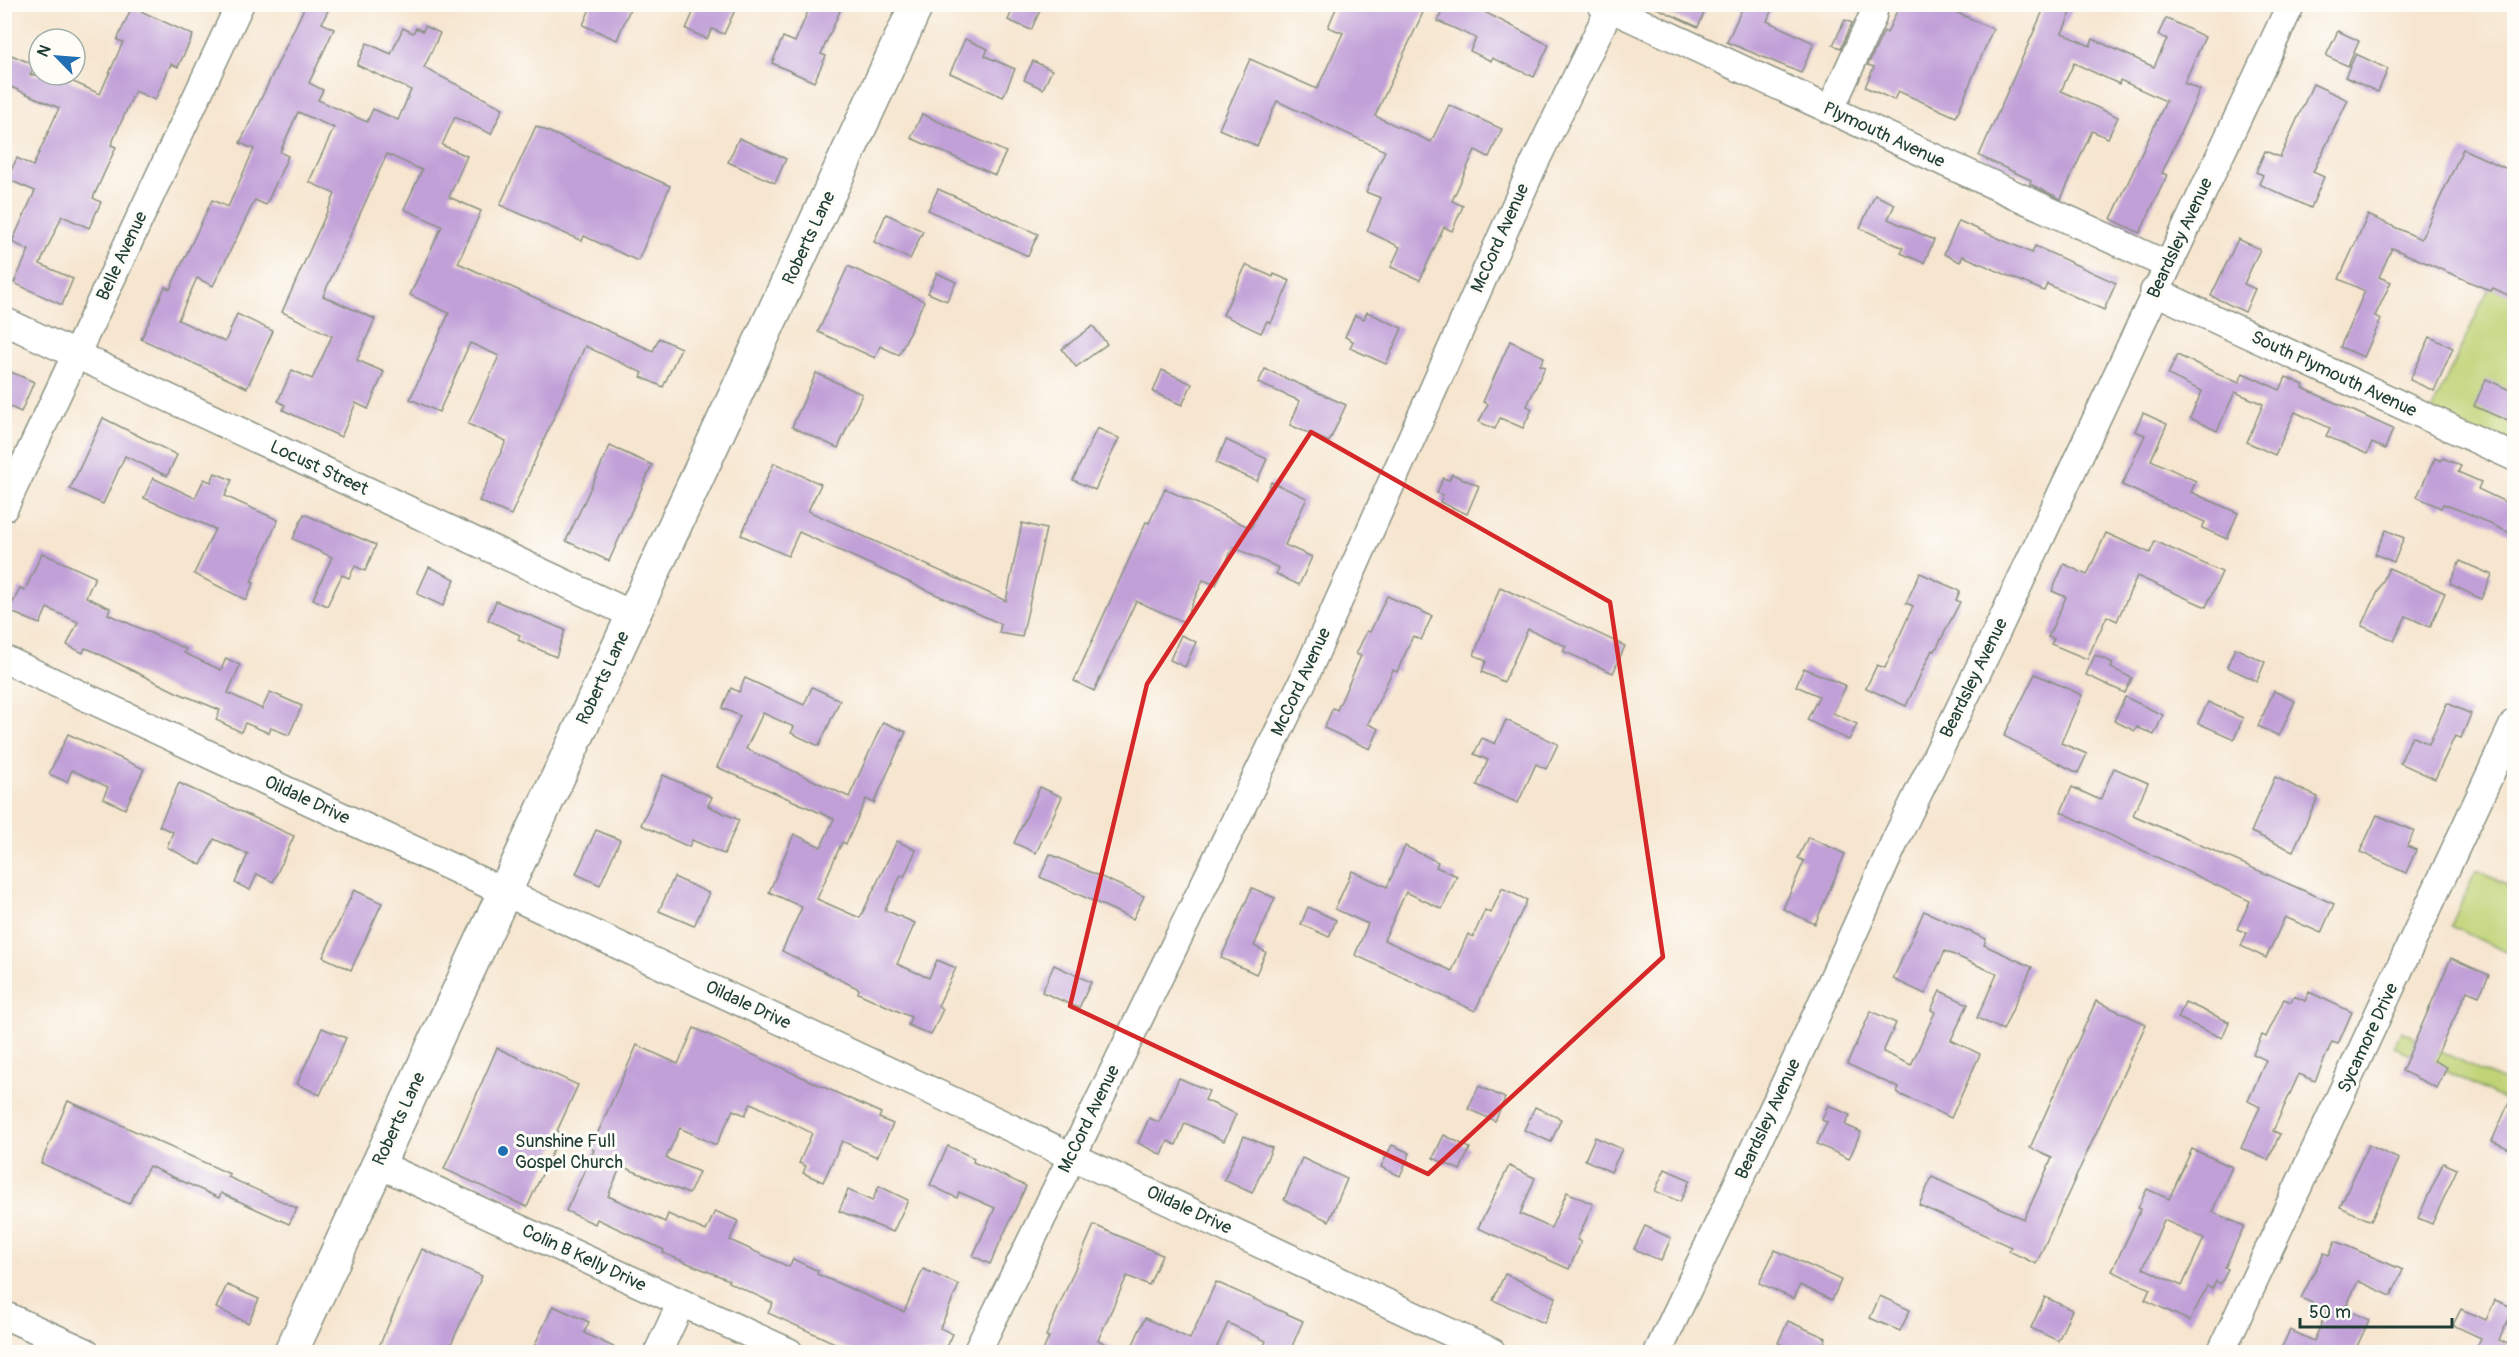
<svg xmlns="http://www.w3.org/2000/svg" width="2519" height="1357" font-family="Pangolin,sans-serif">
<style>
.green{fill:#c0d376;stroke:#708855;stroke-width:1.5}
.building{fill:#c1a0d8;fill-rule:evenodd}
.lines{fill:none;stroke-linecap:round;stroke-linejoin:round}
.minor-casing{stroke:#8a9182;stroke-width:30}
.major-casing{stroke:#8a9182;stroke-width:36}
.minor{stroke:#fff;stroke-width:27}
.major{stroke:#fff;stroke-width:33}
.marked{fill:none;stroke:#d62828;stroke-width:4.5;stroke-linejoin:round}
.poi-dot{fill:#1f6fb2;stroke:#fdfcf7;stroke-width:2}
.labels{text-anchor:middle;dominant-baseline:central;stroke-width:6;stroke-linejoin:round;paint-order:stroke}
.street-label{font-size:18px;fill:#1f3d34;stroke:#fdfcf7}
.poi-label{font-size:18px;fill:#1f3d34;stroke:#fdfcf7;text-anchor:start}
</style>
<rect width="100%" height="100%" fill="#fdfcf7"/>
<filter id="ink" filterUnits="userSpaceOnUse"><feTurbulence type="fractalNoise" baseFrequency=".0167" numOctaves="2"/><feDisplacementMap in="SourceGraphic" scale="12" xChannelSelector="R" yChannelSelector="G"/><feConvolveMatrix kernelMatrix="1 2 1 2 8 2 1 2 1" color-interpolation-filters="sRGB"/></filter>
<filter id="wash" filterUnits="userSpaceOnUse"><feTurbulence type="fractalNoise" baseFrequency=".008" numOctaves="4" result="noise"/><feDisplacementMap in="SourceGraphic" scale="24" xChannelSelector="R" yChannelSelector="G"/><feGaussianBlur stdDeviation="1.35" result="paint"/><feColorMatrix in="noise" values="0 0 0 0 0 0 0 0 0 0 0 0 0 0 0 0 0 1.4 0 .05"/><feComposite in="paint" operator="in"/></filter>
<g filter="url(#wash)">
<rect width="100%" height="100%" fill="#f6e5cf"/>
<g class="green">
<path d="M2514,235V465L2428,418Z"/>
<path d="M2476,870L2514,888V956L2451,926Z"/>
<path d="M2401,1031L2514,1087V1104L2394,1047Z"/>
</g>
<g id="blocks">
<g class="building">
<path d="M306,4H331L322,23L334,29L309,83L323,90L318,100L367,122L373,109L398,120L411,90L357,65L367,43L391,54L403,28L413,33L416,28L423,31L425,26L440,33L424,68L503,108L491,134L455,117L442,145L467,156L449,197L481,211L458,263L653,351L659,338L681,348L663,387L641,377L643,373L585,346L511,515L479,501L506,441L468,424L499,356L470,343L439,412L410,399L449,313L410,295L442,226L404,209L422,170L387,154L323,296L375,319L357,360L384,372L368,409L356,403L341,437L283,410L285,405L278,401L292,370L312,379L332,336L282,312L335,194L309,182L334,128L298,112L280,152L288,156L266,205L255,200L213,286L197,278L178,320L225,342L237,314L273,331L247,388L141,339L165,287L170,289L212,200L228,207L254,149L240,143Z"/>
<path d="M592,4H632L617,40L583,25Z"/>
<path d="M697,4H724L735,10L724,34L712,29L707,39L686,29Z"/>
<path d="M811,4H843L821,54L826,56L814,82L772,63L783,37L795,42Z"/>
<path d="M1015,4H1043L1031,30L1008,20Z"/>
<path d="M1338,4H1427L1375,116L1431,142L1449,105L1502,129L1489,157L1475,150L1452,201L1463,206L1452,231L1444,227L1420,280L1391,267L1400,247L1367,231L1381,198L1366,192L1385,151L1277,101L1257,146L1219,129L1250,59L1317,89L1343,33L1328,27Z"/>
<path d="M1445,4H1469L1549,45L1534,77L1492,58L1491,61L1470,51L1476,38L1438,21Z"/>
<path d="M1648,4H1708L1698,27Z"/>
<path d="M1744,4H1774L1767,21L1814,43L1801,73L1727,42Z"/>
<path d="M1900,4H1938L1993,29L1956,117L1898,91L1894,100L1865,87L1874,67L1868,65L1884,31L1887,33Z"/>
<path d="M2046,4H2075L2062,33L2090,46L2093,39L2154,67L2167,39L2158,35L2166,18L2205,37L2184,83L2200,90L2162,173L2167,175L2140,233L2111,219L2166,101L2120,80L2119,84L2074,63L2061,91L2118,117L2108,138L2092,131L2061,199L2030,184L2031,180L1979,156Z"/>
<path d="M132,7L193,35L178,67L171,64L155,100L135,91L111,145L116,147L93,198L101,202L89,228L62,216L40,264L73,279L62,305L14,283L29,250L12,242L35,191L7,179L17,158L33,166L59,108L4,84V52L35,65L30,75H58L100,94L123,42L117,40Z"/>
<path d="M1845,20L1852,23L1841,48L1833,45Z"/>
<path d="M2338,31L2359,41L2348,66L2326,56Z"/>
<path d="M965,39L988,49L985,56L1015,69L1003,97L950,73Z"/>
<path d="M2356,54L2388,69L2378,92L2345,77Z"/>
<path d="M1033,61L1052,70L1043,89L1024,80Z"/>
<path d="M2313,84L2348,100L2313,172L2324,177L2311,208L2259,184L2263,175L2256,172L2265,151L2280,157Z"/>
<path d="M922,114L1006,152L995,175L911,138Z"/>
<path d="M536,126L670,186L638,261L584,236L582,241L500,205Z"/>
<path d="M739,138L786,159L775,183L728,162Z"/>
<path d="M2463,149L2514,172V298L2493,288L2491,291L2392,248L2379,277L2391,282L2375,316L2381,319L2364,357L2340,347L2365,291L2339,279L2368,215L2421,239Z"/>
<path d="M938,189L1038,234L1028,256L928,210Z"/>
<path d="M1875,195L1895,204L1888,219L1934,240L1924,263L1901,253L1903,248L1860,228Z"/>
<path d="M886,214L923,231L910,259L874,242Z"/>
<path d="M1959,221L2032,253L2035,246L2116,283L2104,310L2047,284L2044,291L1963,256L1960,262L1944,254Z"/>
<path d="M2238,239L2260,249L2244,284L2255,289L2245,312L2211,296Z"/>
<path d="M1246,265L1273,277L1274,274L1290,281L1271,323L1267,321L1261,333L1223,315Z"/>
<path d="M848,266L924,301L899,355L880,346L875,358L818,332Z"/>
<path d="M937,273L956,282L947,301L928,293Z"/>
<path d="M1367,312L1402,328L1386,364L1350,348L1353,341L1345,337L1355,315L1364,319Z"/>
<path d="M1093,326L1107,344L1076,367L1062,349Z"/>
<path d="M2430,337L2453,348L2434,391L2410,380Z"/>
<path d="M1510,341L1544,357L1540,365L1545,367L1527,406L1532,409L1523,428L1500,418L1495,429L1479,422L1488,404L1483,402Z"/>
<path d="M2177,355L2239,383L2243,373L2280,390L2286,377L2304,385L2303,388L2393,429L2385,449L2372,443L2367,454L2326,436L2330,428L2295,412L2275,455L2247,442L2263,404L2235,392L2217,431L2190,418L2202,391L2168,375Z"/>
<path d="M4,369L34,382L21,412L4,404Z"/>
<path d="M1265,369L1346,405L1329,442L1290,425L1300,401L1258,383Z"/>
<path d="M1162,370L1192,384L1182,405L1153,392Z"/>
<path d="M816,373L862,394L838,448L792,427Z"/>
<path d="M2486,379L2514,392V413L2510,422L2474,406Z"/>
<path d="M2143,413L2167,424L2151,460L2196,481L2191,492L2238,513L2227,539L2202,528L2205,522L2122,485L2145,435L2135,431Z"/>
<path d="M103,418L177,455L167,476L125,456L103,504L70,489Z"/>
<path d="M1097,428L1119,438L1095,490L1073,480Z"/>
<path d="M1226,440L1267,459L1257,481L1216,463Z"/>
<path d="M610,446L652,465L609,561L566,541Z"/>
<path d="M2435,458L2441,461L2443,458L2461,466L2458,472L2481,482L2478,489L2514,506V535L2467,513L2443,504L2441,508L2417,497Z"/>
<path d="M774,463L821,484L808,511L1006,601L1022,523L1046,529L1022,637L999,633L1001,624L799,532L788,556L741,535Z"/>
<path d="M215,473L232,480L225,496L278,520L251,582L254,583L246,600L194,574L215,529L144,498L153,478L195,498L204,479L211,482Z"/>
<path d="M1452,474L1479,486L1467,514L1440,502L1443,495L1437,493L1443,478L1449,480Z"/>
<path d="M1271,482L1307,498L1285,545L1312,557L1299,585L1276,574L1279,568L1233,547L1216,585L1203,580L1184,622L1136,601L1094,691L1074,681L1146,522L1149,523L1165,489L1251,528Z"/>
<path d="M304,514L376,545L365,571L355,566L349,578L342,575L327,606L313,599L332,557L293,539Z"/>
<path d="M2386,530L2404,538L2394,562L2375,554Z"/>
<path d="M2106,533L2150,553L2155,541L2222,572L2206,607L2137,576L2117,621L2107,616L2087,659L2051,644L2054,639L2048,637L2066,597L2052,591L2064,564L2087,575Z"/>
<path d="M42,553L95,577L86,597L110,608L108,614L186,649L184,653L221,670L226,658L240,665L228,693L262,709L270,692L302,706L289,735L271,728L269,733L245,723L241,732L216,720L220,710L176,692L91,650L85,648L83,653L67,645L78,622L47,608L40,624L9,611L20,588L25,590Z"/>
<path d="M2460,561L2492,575L2481,599L2450,584Z"/>
<path d="M429,567L455,579L443,606L417,594Z"/>
<path d="M2389,568L2445,593L2430,627L2406,616L2394,641L2362,626Z"/>
<path d="M1920,573L1960,591L1956,600L1960,602L1935,651L1932,650L1906,706L1866,688L1877,665L1885,668L1913,606L1906,603Z"/>
<path d="M1500,587L1625,646L1613,673L1563,651L1566,646L1528,629L1504,682L1482,672L1486,661L1474,655Z"/>
<path d="M1387,596L1432,616L1421,640L1413,636L1397,672L1393,670L1368,724L1379,729L1370,749L1324,728L1333,708L1337,710L1361,656L1356,654L1367,631L1370,632Z"/>
<path d="M496,601L565,630L556,657L518,640L520,635L488,620Z"/>
<path d="M1181,635L1196,642L1185,667L1170,660Z"/>
<path d="M2235,648L2265,662L2257,681L2227,667Z"/>
<path d="M2095,655L2113,663L2111,668L2132,678L2125,693L2086,675Z"/>
<path d="M1804,668L1846,686L1833,713L1857,724L1849,740L1807,720L1819,696L1796,686Z"/>
<path d="M2035,674L2082,695L2061,743L2087,754L2078,773L2004,736Z"/>
<path d="M745,678L804,705L812,687L840,700L819,746L791,733L794,727L763,713L746,749L849,797L883,722L906,732L874,803L866,799L846,844L842,842L817,899L860,918L897,841L916,850L904,877L901,875L885,910L915,923L897,964L929,978L937,960L956,968L938,1006L943,1009L931,1035L908,1025L911,1017L858,993L859,989L782,951L802,907L769,892L794,834L821,847L834,819L717,767L740,716L722,708L731,688L739,692Z"/>
<path d="M2274,691L2295,701L2279,736L2258,726Z"/>
<path d="M2125,697L2163,715L2154,735L2137,727L2135,731L2114,721Z"/>
<path d="M2208,702L2243,718L2234,739L2198,723Z"/>
<path d="M2447,703L2471,714L2461,738L2455,736L2435,779L2400,763L2412,736L2429,744Z"/>
<path d="M1506,720L1558,744L1546,769L1536,764L1518,803L1477,785L1488,760L1474,754L1482,738L1495,744Z"/>
<path d="M68,734L144,769L125,809L103,798L108,787L72,770L67,782L49,774Z"/>
<path d="M2114,768L2148,783L2133,815L2334,904L2321,933L2285,917L2266,958L2241,946L2247,933L2237,929L2250,901L2061,812L2072,787L2100,800Z"/>
<path d="M663,775L712,797L708,806L739,820L724,854L692,840L689,847L641,825Z"/>
<path d="M2275,777L2318,797L2293,851L2251,832Z"/>
<path d="M179,783L294,836L273,882L257,874L250,890L235,883L248,854L214,839L201,865L167,847L173,832L159,826Z"/>
<path d="M1040,787L1062,797L1036,853L1014,843Z"/>
<path d="M2377,815L2414,831L2407,846L2416,850L2406,873L2360,852Z"/>
<path d="M596,830L620,840L600,885L576,874Z"/>
<path d="M1808,837L1845,854L1815,924L1783,909L1804,861L1798,858Z"/>
<path d="M1405,846L1438,862L1436,867L1457,876L1442,909L1406,892L1384,940L1452,971L1468,934L1473,937L1485,910L1491,913L1502,888L1527,900L1475,1011L1355,955L1368,924L1335,909L1352,871L1387,887Z"/>
<path d="M1050,854L1144,896L1133,919L1040,877Z"/>
<path d="M674,877L709,893L694,926L659,911Z"/>
<path d="M1252,888L1275,898L1254,946L1266,952L1256,974L1221,958Z"/>
<path d="M354,890L382,903L351,970L323,957Z"/>
<path d="M1308,907L1336,920L1329,937L1301,924Z"/>
<path d="M1924,911L1986,939L1984,945L2032,967L2003,1030L1977,1018L1997,974L1945,951L1925,994L1893,979Z"/>
<path d="M2451,958L2489,975L2479,996L2467,991L2434,1061L2447,1067L2437,1088L2402,1071Z"/>
<path d="M1054,965L1091,982L1079,1008L1042,992Z"/>
<path d="M1940,991L1968,1004L1951,1040L1980,1054L1951,1118L1897,1093L1899,1088L1847,1064L1871,1011L1896,1023L1883,1052L1911,1065L1935,1012L1931,1010Z"/>
<path d="M2309,992L2352,1012L2338,1044L2332,1042L2315,1081L2299,1074L2273,1131L2280,1134L2268,1160L2241,1148L2260,1107L2248,1101L2266,1060L2253,1054L2262,1035L2266,1037L2284,999L2291,1002L2294,996L2305,1001Z"/>
<path d="M2096,1001L2146,1024L2036,1264L2009,1251L2011,1247L1919,1205L1932,1177L2024,1219L2052,1158L2030,1148Z"/>
<path d="M2185,1002L2229,1022L2222,1038L2178,1018Z"/>
<path d="M322,1028L346,1038L320,1095L297,1084Z"/>
<path d="M694,1028L881,1113L879,1118L893,1124L877,1157L842,1141L823,1182L803,1173L806,1166L799,1163L812,1133L751,1103L745,1115L733,1110L716,1145L680,1128L666,1158L699,1172L689,1194L621,1166L608,1196L665,1222L668,1214L706,1231L715,1211L738,1221L730,1240L789,1267L793,1259L818,1271L817,1274L904,1312L923,1269L959,1285L940,1328L953,1334L944,1353H857L768,1313L773,1303L728,1282L729,1280L663,1253L664,1250L597,1219L595,1224L566,1211L594,1150L591,1148L637,1045L678,1064Z"/>
<path d="M497,1048L578,1085L557,1131L561,1133L527,1207L444,1169Z"/>
<path d="M1179,1078L1209,1091L1205,1100L1236,1114L1224,1141L1185,1123L1176,1145L1168,1141L1162,1155L1138,1143L1149,1118L1159,1122Z"/>
<path d="M1479,1086L1505,1098L1495,1121L1468,1109Z"/>
<path d="M2514,1091V1151L2492,1141Z"/>
<path d="M68,1101L230,1174L228,1177L297,1208L289,1224L221,1193L219,1198L149,1166L129,1204L41,1163Z"/>
<path d="M1828,1105L1850,1115L1845,1125L1861,1132L1849,1159L1817,1144L1827,1122L1822,1120Z"/>
<path d="M1535,1107L1561,1119L1551,1142L1524,1130Z"/>
<path d="M1444,1135L1470,1148L1460,1170L1433,1158Z"/>
<path d="M1244,1136L1272,1148L1252,1193L1224,1180Z"/>
<path d="M1595,1137L1622,1149L1611,1172L1585,1160Z"/>
<path d="M1392,1145L1410,1153L1400,1176L1381,1167Z"/>
<path d="M2368,1145L2399,1159L2371,1221L2340,1207Z"/>
<path d="M948,1146L974,1158L973,1162L1026,1186L990,1264L973,1256L995,1208L959,1192L957,1198L930,1185Z"/>
<path d="M2192,1149L2232,1167L2212,1212L2244,1226L2225,1268L2228,1269L2221,1284L2216,1281L2212,1289L2207,1286L2190,1321L2145,1300L2150,1289L2112,1271L2141,1209L2138,1208L2147,1189L2169,1199ZM2164,1220L2204,1238L2182,1286L2143,1268Z"/>
<path d="M1302,1158L1347,1179L1329,1221L1284,1200Z"/>
<path d="M2443,1163L2457,1169L2432,1224L2418,1218Z"/>
<path d="M1509,1166L1535,1178L1520,1214L1551,1228L1567,1192L1593,1204L1577,1240L1581,1242L1569,1269L1478,1228Z"/>
<path d="M1665,1169L1690,1180L1680,1202L1655,1191Z"/>
<path d="M879,1186L908,1200L893,1232L839,1211L848,1190L872,1201Z"/>
<path d="M1094,1225L1162,1255L1149,1285L1127,1276L1098,1340L1124,1353H1042L1049,1337L1046,1336Z"/>
<path d="M1645,1226L1671,1238L1661,1261L1634,1249Z"/>
<path d="M2335,1241L2403,1270L2391,1296L2358,1281L2345,1309L2369,1320L2354,1353H2279L2290,1330L2314,1341L2327,1310L2301,1298L2324,1253L2329,1255Z"/>
<path d="M422,1249L482,1276L447,1353H376Z"/>
<path d="M1775,1250L1841,1280L1832,1300L1800,1285L1794,1299L1759,1283Z"/>
<path d="M1505,1274L1556,1297L1544,1323L1493,1300Z"/>
<path d="M1216,1282L1303,1321L1289,1353H1273L1263,1348L1266,1341L1228,1323L1215,1351L1219,1353H1129L1145,1318L1190,1339Z"/>
<path d="M227,1285L259,1299L248,1323L216,1308Z"/>
<path d="M1880,1296L1910,1310L1900,1331L1870,1318Z"/>
<path d="M2045,1297L2072,1310L2058,1341L2031,1328Z"/>
<path d="M2495,1300L2514,1308L2499,1340L2514,1347V1353H2474L2481,1338L2453,1325L2461,1309L2486,1320Z"/>
<path d="M553,1306L589,1322L584,1333L626,1353H531Z"/>
<path d="M1788,1321L1826,1338L1820,1353H1799L1778,1343Z"/>
</g>
</g>
</g>
<g filter="url(#ink)">
<use href="#blocks" fill-opacity="0" stroke="#8a9182" stroke-width="1.5"/>
<g class="lines">
<defs>
<g id="minor">
<path d="M1601,4L2167,265"/>
<path d="M1830,110L1872,18L1875,4"/>
<path d="M2154,291L2514,457"/>
<path d="M4,321L633,615"/>
<path d="M4,508L240,4"/>
<path d="M4,659L1492,1352"/>
<path d="M378,1164L789,1352"/>
<path d="M4,1315L86,1352"/>
<path d="M658,1352L681,1303"/>
<path d="M977,1352L1302,683L1534,164L1612,4"/>
<path d="M1658,1352L1796,1060L1895,841L1988,650L2291,4"/>
<path d="M2221,1352L2514,723"/>
</g>
<path id="major" d="M291,1352L917,4"/>
</defs>
<use href="#minor" class="minor-casing"/>
<use href="#major" class="major-casing"/>
<use href="#minor" class="minor"/>
<use href="#major" class="major"/>
</g>
</g>
<path class="marked" d="M1311,432L1610,602L1663,957L1428,1174L1070,1006L1147,684Z"/>
<circle class="poi-dot" cx="503" cy="1151" r="6"/>
<g class="labels">
<g class="street-label">
<text transform="translate(1884 135) rotate(25)">Plymouth Avenue</text>
<text transform="translate(809 238) rotate(-65)">Roberts Lane</text>
<text transform="translate(1500 238) rotate(-66)">McCord Avenue</text>
<text transform="translate(2180 238) rotate(-65)">Beardsley Avenue</text>
<text transform="translate(122 256) rotate(-65)">Belle Avenue</text>
<text transform="translate(2334 374) rotate(25)">South Plymouth Avenue</text>
<text transform="translate(319 468) rotate(25)">Locust Street</text>
<text transform="translate(603 678) rotate(-65)">Roberts Lane</text>
<text transform="translate(1974 678) rotate(-64)">Beardsley Avenue</text>
<text transform="translate(1301 682) rotate(-65)">McCord Avenue</text>
<text transform="translate(307 800) rotate(25)">Oildale Drive</text>
<text transform="translate(748 1005) rotate(25)">Oildale Drive</text>
<text transform="translate(2368 1038) rotate(-65)">Sycamore Drive</text>
<text transform="translate(399 1119) rotate(-65)">Roberts Lane</text>
<text transform="translate(1089 1119) rotate(-64)">McCord Avenue</text>
<text transform="translate(1768 1119) rotate(-65)">Beardsley Avenue</text>
<text transform="translate(1189 1210) rotate(25)">Oildale Drive</text>
<text transform="translate(584 1258) rotate(25)">Colin B Kelly Drive</text>
</g>
<g class="poi-label">
<text x="515" y="1141">Sunshine Full<tspan x="515" dy="21">Gospel Church</tspan></text>
</g>
</g>
<rect width="2519" height="1357" fill="none" stroke="#fdfcf7" stroke-width="24"/>
<g transform="translate(57 57) rotate(295)"><circle r="28" fill="#fdfcf7" stroke="#a4b0a9" stroke-width="1.5"/>
<path d="M0-4.5L10 22L0 15L-10 22Z" fill="#1f6fb2"/>
<text y="-9" font-size="16" font-weight="bold" text-anchor="middle" fill="#1f3d34">N</text>
</g>
<path d="M2300 1318v9h152v-9" fill="none" stroke="#1f3d34" stroke-width="3"/>
<text x="2309" y="1318" font-size="18" fill="#1f3d34" stroke="#fdfcf7" stroke-width="4.5" paint-order="stroke">50 m</text>
</svg>
